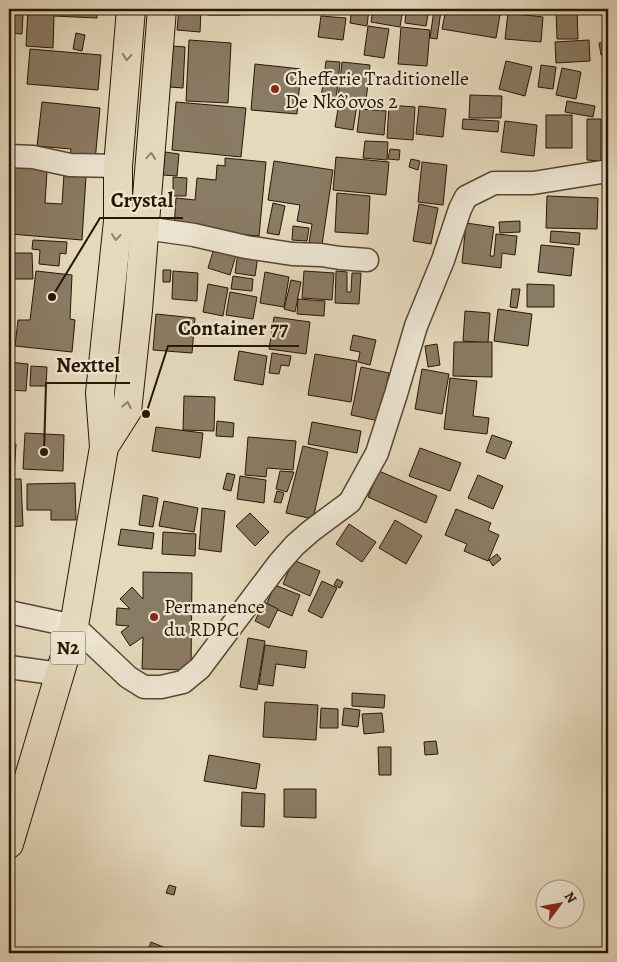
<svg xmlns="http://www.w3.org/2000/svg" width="617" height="962" font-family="Alegreya,serif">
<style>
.building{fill:#8a7b64;stroke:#281604}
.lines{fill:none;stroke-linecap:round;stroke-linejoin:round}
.minor-casing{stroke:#574732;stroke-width:25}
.highway-casing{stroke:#281604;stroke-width:30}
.minor{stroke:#eee6d3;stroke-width:22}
.highway{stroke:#e5d9bc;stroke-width:28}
.oneway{stroke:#908169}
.poi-dot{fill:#8f2418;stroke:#eee6d3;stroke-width:2}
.labels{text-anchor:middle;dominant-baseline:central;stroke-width:4.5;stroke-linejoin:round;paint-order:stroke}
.shield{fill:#eee6d3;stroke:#635442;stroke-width:1}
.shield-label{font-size:19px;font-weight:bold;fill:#281604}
.poi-label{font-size:20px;fill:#281604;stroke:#eee6d3;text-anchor:start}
.leader{fill:none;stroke:#281604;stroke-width:2}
.callout-dot{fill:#281604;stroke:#eee6d3;stroke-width:2}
.callout-label{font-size:21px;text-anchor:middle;font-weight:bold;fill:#281604;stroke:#eee6d3;stroke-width:4.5;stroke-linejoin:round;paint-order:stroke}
</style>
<rect width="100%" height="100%" fill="#e5d9bc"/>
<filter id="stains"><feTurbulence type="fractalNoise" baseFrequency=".004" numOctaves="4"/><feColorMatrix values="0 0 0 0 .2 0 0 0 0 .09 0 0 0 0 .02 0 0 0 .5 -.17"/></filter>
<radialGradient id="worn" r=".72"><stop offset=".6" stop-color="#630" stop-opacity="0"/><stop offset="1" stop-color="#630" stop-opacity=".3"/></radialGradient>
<g class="building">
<path d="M28,9H97V18L54,16L53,48L26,46Z"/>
<path d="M179,9H201L200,32L177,30Z"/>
<rect x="208" y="9" width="32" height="6"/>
<path d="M352,9H369L367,26L350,23Z"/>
<path d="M373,9H403L400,27L371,22Z"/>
<path d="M406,9H429L426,26L405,23Z"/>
<path d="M446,9H464L500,15L496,38L442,29Z"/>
<path d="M507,9H553V12Z"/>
<path d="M556,9H577L578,39H557Z"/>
<path d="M581,9H598V12L581,11Z"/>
<path d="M434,10L441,11L437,39L430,38Z"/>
<path d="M9,13L23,14L22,34L9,33Z"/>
<path d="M508,13L543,17L541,42L505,39Z"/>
<path d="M321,16L346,18L343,40L318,37Z"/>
<path d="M368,26L389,29L384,58L364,55Z"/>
<path d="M401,27L430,30L427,66L398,64Z"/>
<path d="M76,33L85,35L82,51L73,49Z"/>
<path d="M189,40L231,43L228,103L186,101Z"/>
<path d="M589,40L590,61L556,63L555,42Z"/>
<path d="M608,42V54L601,55L599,43Z"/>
<path d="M173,46L185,47L183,88L170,87Z"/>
<path d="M30,49L101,55L98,90L27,84Z"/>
<path d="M326,61L340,62L336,100L321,98Z"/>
<path d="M506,61L532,67L525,96L499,89Z"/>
<path d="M342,62L370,65L366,101L338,98Z"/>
<path d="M255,64L301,69L297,114L251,110Z"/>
<path d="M541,65L556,67L553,89L538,87Z"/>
<path d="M562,68L581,72L576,99L556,95Z"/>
<path d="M470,95L502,96L501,118H469Z"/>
<path d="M567,101L595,106L593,117L565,112Z"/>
<path d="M42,102L100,108L95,161L70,159L71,149L37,146Z"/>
<path d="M176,102L246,108L241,157L172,150Z"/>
<path d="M339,103L357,105L353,130L335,127Z"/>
<path d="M389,105L415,107L413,140L387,138Z"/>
<path d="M419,106L446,109L443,137L416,134Z"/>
<path d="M360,109L386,111L384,135L357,132Z"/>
<rect x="546" y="115" width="26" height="33"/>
<path d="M463,119L499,121L498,132L462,129Z"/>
<path d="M587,119H601V161L587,160Z"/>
<path d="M505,121L537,125L534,156L501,152Z"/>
<path d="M365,141L388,142L387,160L363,158Z"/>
<path d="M390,149L400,150L399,160L388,159Z"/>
<path d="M9,151L48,155L45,203L62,204L64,174L86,176L82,240L11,234L13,202H9Z"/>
<path d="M165,152L179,154L177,176L163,175Z"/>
<path d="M336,157L389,162L386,195L333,190Z"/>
<path d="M225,158L266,162L259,236L174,228L176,198L195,200L197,178L216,180L217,165L225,166Z"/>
<path d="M411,159L420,161L418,170L409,167Z"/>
<path d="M274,161L333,170L322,245L309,243L312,224L297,221L300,205L268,200Z"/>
<path d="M422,162L447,165L443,205L418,202Z"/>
<path d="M173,177L187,178L186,196H173Z"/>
<path d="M337,193L370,196L368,234L335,232Z"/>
<path d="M547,196L598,198L597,229L546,228Z"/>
<path d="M273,203L285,206L279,235L267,233Z"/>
<path d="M419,204L438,208L431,244L413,241Z"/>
<path d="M520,221V232L500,233L499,222Z"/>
<path d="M466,223L494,227L490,256H494L496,234L517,236L515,255L502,253L501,268L462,263Z"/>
<path d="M293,226L309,228L307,241L292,240Z"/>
<path d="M551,231L580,233L579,245L550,242Z"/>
<path d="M33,240L67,242L66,254L60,253L59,266L39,264L40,250L32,249Z"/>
<path d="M215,245L237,252L230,275L208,268Z"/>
<path d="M541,245L574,248L571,276L538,272Z"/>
<path d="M9,253H32L33,279H9Z"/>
<path d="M238,253L258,256L255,276L235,273Z"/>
<path d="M163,270H171L170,282H163Z"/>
<path d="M36,271L72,275L70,319L75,320L72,352L15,346L18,320H30Z"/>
<path d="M173,271L198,273L197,301L172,299Z"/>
<path d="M304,271L334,273L332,300L302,298Z"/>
<path d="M336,271L347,272V292H351L352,273H361L359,304L335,303Z"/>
<path d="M265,272L289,277L284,307L260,303Z"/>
<path d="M233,276L253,279L252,291L231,289Z"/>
<path d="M291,280L301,282L295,312L284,309Z"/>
<path d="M208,284L228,288L223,316L203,312Z"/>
<path d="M527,284L554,285V307H527Z"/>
<path d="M512,289H520L517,308L510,307Z"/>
<path d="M230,292L257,297L253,319L226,315Z"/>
<path d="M298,299L325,301L324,316L297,314Z"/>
<path d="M498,309L532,314L528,346L494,341Z"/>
<path d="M465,311L490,313L488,343L463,341Z"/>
<path d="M156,314L195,318L192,353L153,350Z"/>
<path d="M274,317L310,322L306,354L269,349Z"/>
<path d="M353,335L376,340L370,365L358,362L360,352L350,350Z"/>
<path d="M454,342H492V377L453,376Z"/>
<path d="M437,344L440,365L428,367L425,346Z"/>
<path d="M239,351L267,356L263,385L234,380Z"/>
<path d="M272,353L291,356L289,366L281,365L279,374L269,373Z"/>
<path d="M315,354L357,361L351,402L308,395Z"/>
<path d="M9,362L28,364L26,391L9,390Z"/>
<path d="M31,366L47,367L46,386H30Z"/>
<path d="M361,367L389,373L379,421L351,415Z"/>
<path d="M422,369L449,374L442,414L415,409Z"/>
<path d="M450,378L477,381L473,416L489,418L487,434L444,429Z"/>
<path d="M184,396L215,397L214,431L183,430Z"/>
<path d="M217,421L234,423L233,437L216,436Z"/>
<path d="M312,422L361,431L357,453L308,444Z"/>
<path d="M156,427L203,433L200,458L152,451Z"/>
<path d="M25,433L64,435L63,471L23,469Z"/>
<path d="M492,435L512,442L505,459L486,452Z"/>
<path d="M248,437L296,441L293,470L267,468L266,477L245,475Z"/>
<path d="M9,444H16L14,475H9Z"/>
<path d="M303,446L328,452L313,519L286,513Z"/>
<path d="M420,448L461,463L450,491L409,476Z"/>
<path d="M280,471L294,472L287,492L276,489Z"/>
<path d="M379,471L437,496L426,523L368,497Z"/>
<path d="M227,473L235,475L231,491L223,489Z"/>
<path d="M478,475L503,486L493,509L468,498Z"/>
<path d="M240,476L266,480L264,503L237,499Z"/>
<path d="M9,479H21L23,526L9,527Z"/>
<path d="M75,483L76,520H51V510H27V484Z"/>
<path d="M277,491L284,493L281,503L274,502Z"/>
<path d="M143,495L158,498L153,527L139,525Z"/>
<path d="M164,501L198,508L194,532L159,526Z"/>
<path d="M202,508L225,511L221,552L199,549Z"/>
<path d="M456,509L491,523L488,530L499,535L488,561L464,551L467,544L445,535Z"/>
<path d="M250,513L269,532L255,546L236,526Z"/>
<path d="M395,520L422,536L406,564L379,548Z"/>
<path d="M349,524L376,542L362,562L336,544Z"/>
<path d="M121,529L154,533L152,549L118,545Z"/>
<path d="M163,532L196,534L195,556L162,554Z"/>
<path d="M497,554L501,559L493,566L489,560Z"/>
<path d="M293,560L320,571L310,596L283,584Z"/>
<path d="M10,566L14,569L9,576V568Z"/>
<path d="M143,572L192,573L191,670L142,669L143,637L130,646L121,632L129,626L116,625L117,608L130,609L120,599L132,587L143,599Z"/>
<path d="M337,579L343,582L340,588L334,585Z"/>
<path d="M322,581L337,588L322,618L308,611Z"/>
<path d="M275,585L300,595L292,616L266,605Z"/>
<path d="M264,602L278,609L269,628L255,621Z"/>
<path d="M248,638L265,641L257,690L240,687Z"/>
<path d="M265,645L307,651L305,668L276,664L273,686L259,684Z"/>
<path d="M352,693L385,695L384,708L352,706Z"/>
<path d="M265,702L318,705L316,740L263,737Z"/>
<path d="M321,708L338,709V728H320Z"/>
<path d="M344,708L360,710L358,727L342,725Z"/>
<path d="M382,713L384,732L364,734L362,714Z"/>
<path d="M436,741L438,754L425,755L424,742Z"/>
<path d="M378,747H391V775H379Z"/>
<path d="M209,755L260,764L256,789L204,781Z"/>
<path d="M284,789H316V818L284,817Z"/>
<path d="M242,792L265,794L264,827L241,826Z"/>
<path d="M169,885L176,887L174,895L166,893Z"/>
<path d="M151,942L168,949L166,953H150L147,952Z"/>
</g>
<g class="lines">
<defs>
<g id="minor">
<path d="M9,156L33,157L70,165L118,166"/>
<path d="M145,228L194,235L246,247L292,254L321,255L340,258L367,260"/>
<path d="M9,612L74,626L128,677L144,687H161L183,682L200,668L279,563L295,545L311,531L350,502L377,453L396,394L416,326L443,260L460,209L466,197L494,183H533L608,171"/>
<path d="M9,667L60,674"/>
</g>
<g id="highway">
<path d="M104,447L127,411L138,310L162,9"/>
<path d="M9,844L74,626L104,447L100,393L118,221V166L131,9"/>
</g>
</defs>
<use href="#minor" class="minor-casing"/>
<use href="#highway" class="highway-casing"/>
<use href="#minor" class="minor"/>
<use href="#highway" class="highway"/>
</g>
<defs><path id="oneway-chevron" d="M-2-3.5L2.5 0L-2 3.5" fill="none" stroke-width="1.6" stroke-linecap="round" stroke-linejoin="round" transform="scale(1.25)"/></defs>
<g class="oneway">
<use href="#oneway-chevron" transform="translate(127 57) rotate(95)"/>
<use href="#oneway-chevron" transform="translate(151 156) rotate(-85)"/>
<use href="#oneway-chevron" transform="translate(116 237) rotate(96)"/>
<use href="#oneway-chevron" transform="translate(127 405) rotate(-79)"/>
</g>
<g class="poi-dot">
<circle cx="275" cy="89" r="5"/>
<circle cx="154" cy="617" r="5"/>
</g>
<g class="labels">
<rect class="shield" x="50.5" y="631.5" width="35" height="33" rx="4"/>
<g class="shield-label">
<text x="68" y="648">N2</text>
</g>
<g class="poi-label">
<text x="285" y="78">Chefferie Traditionelle<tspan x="285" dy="23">De Nkô’ovos 2</tspan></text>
<text x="164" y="606">Permanence<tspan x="164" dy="23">du RDPC</tspan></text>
</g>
</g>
<path class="leader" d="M52 297L100 218H183M146 414L168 346H299M44 452L46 383H130"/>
<g class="callout-dot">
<circle cx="52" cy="297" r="5"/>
<circle cx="146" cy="414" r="5"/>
<circle cx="44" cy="452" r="5"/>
</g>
<g class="callout-label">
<text x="142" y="207">Crystal</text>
<text x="233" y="335">Container 77</text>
<text x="88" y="372">Nexttel</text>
</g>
<rect width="617" height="962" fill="none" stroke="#e5d9bc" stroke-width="30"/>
<rect x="10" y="10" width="597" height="942" fill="none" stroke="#281604" stroke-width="2.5"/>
<rect x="15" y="15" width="587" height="932" fill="none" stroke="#281604"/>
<g transform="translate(560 904) rotate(58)"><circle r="24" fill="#eee6d3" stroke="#9f9380"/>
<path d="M0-4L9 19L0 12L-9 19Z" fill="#8f2418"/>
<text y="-8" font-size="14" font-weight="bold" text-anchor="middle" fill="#281604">N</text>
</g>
<rect width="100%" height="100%" filter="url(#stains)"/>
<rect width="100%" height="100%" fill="url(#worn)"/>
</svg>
